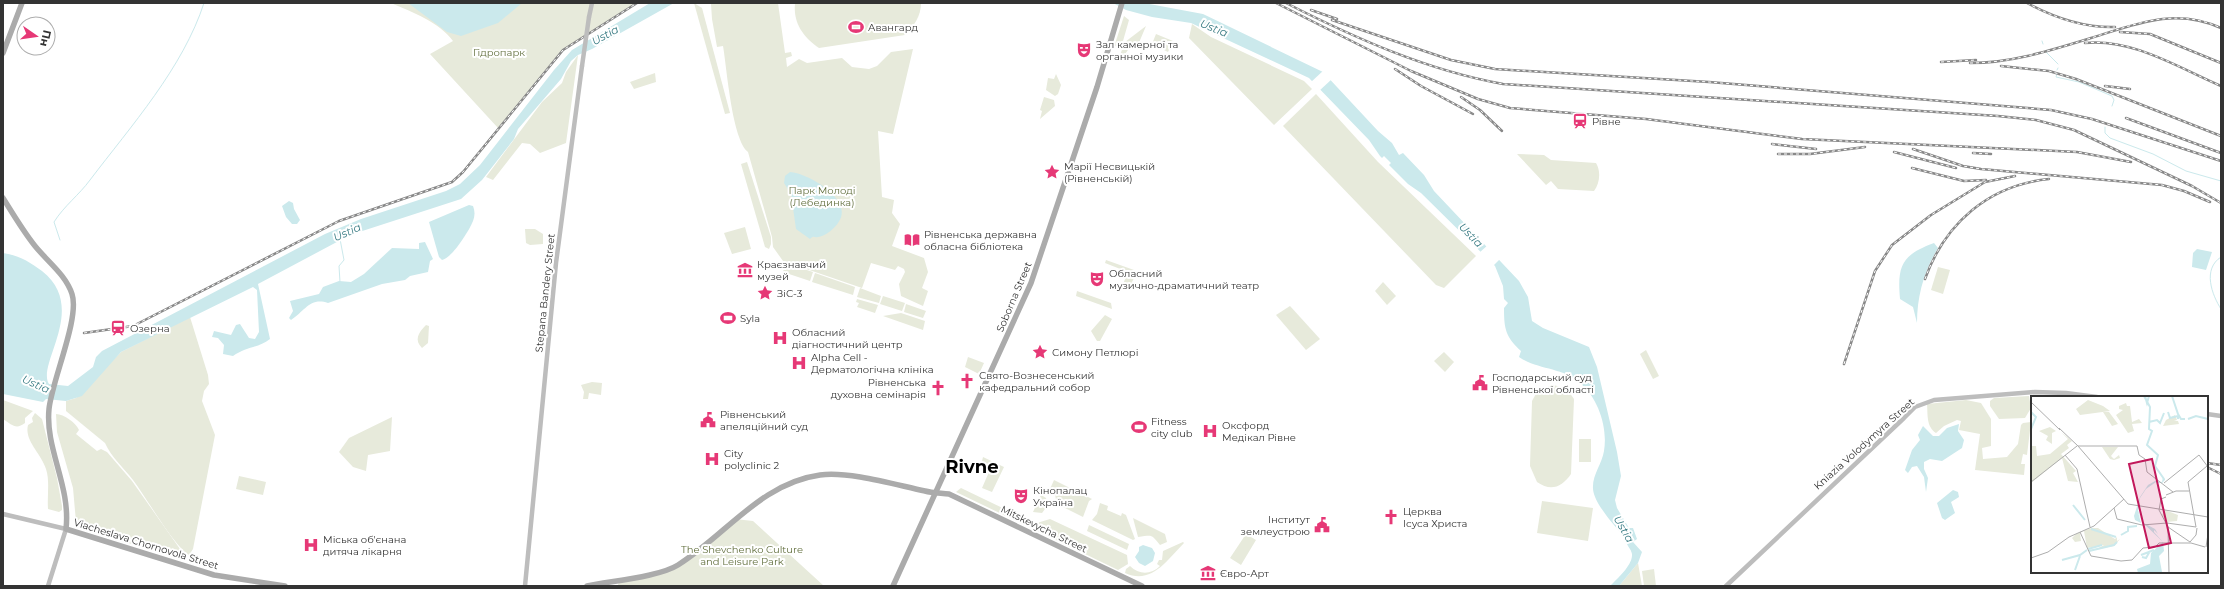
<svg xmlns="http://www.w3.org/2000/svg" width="2224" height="589" font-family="Montserrat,sans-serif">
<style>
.green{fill:#e7eadb}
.water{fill:#cbe9ec}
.pier{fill:#fff}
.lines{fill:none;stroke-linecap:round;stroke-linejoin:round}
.stream{stroke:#cbe9ec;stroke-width:1}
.secondary{stroke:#bdbdbd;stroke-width:4.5}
.primary{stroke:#ababab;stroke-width:5.5}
.rail-casing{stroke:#888;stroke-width:2.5}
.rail{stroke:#fff;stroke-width:1;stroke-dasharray:3;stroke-linecap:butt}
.secondary-bridge{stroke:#bdbdbd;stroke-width:4.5}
.labels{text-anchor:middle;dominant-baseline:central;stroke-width:4;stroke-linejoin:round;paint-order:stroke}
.poi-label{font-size:10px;fill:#333;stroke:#fff;text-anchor:start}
.park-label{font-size:10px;fill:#63703f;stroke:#fff}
.street-label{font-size:10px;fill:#333;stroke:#fff}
.water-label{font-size:11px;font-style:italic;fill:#387b83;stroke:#fff}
.town-label{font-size:18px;font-weight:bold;fill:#000;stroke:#fff}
.inset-river{fill:none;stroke:#cbe9ec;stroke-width:2}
.inset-road{fill:none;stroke:#adadad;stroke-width:1}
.view{fill:#c2185b;fill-opacity:0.15;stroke:#c2185b;stroke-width:2}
.inset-edge{fill:none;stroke:#333;stroke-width:2}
</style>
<rect width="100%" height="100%" fill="#fff"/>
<g class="green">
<path d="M391,3H637L563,50L498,128L430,54L453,41C439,22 412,12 391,3Z"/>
<path d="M694,3L702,8L730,113L725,114Z"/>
<path d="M717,3H778L785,53L791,52L792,56L786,58L787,67L799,59L807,63L842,58L852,67L869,69L877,66L891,52L913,49L893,134L878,131L882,197L894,200L892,213L900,224L892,246L924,258L928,272L922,288L928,291L923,306L901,296L899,284L905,272L904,269L898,266L895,270L871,263L862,288L783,261L773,247L772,237L748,152C732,139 727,69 723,46L717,47L712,19L711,4Z"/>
<path d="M795,3H921C921,16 914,26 905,35L819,48C803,37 793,23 795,3Z"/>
<path d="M1124,16L1129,20L1123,41L1114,47Z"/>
<path d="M1192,24L1211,37L1304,81L1312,89L1274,125L1189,38Z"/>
<path d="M1146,26L1138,45L1130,47L1123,57L1120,55L1125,42Z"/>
<path d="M1156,34L1173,41L1168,52L1152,44Z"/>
<path d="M578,55L566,143L540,153L530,144L522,143L493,180L486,177L542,102L562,83L566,72Z"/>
<path d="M655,73L656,82L634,89L630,82Z"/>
<path d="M1056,74L1061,85L1058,94L1055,96L1046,90L1048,78L1054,79Z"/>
<path d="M1316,94L1378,162L1476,256L1444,288L1436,285L1283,126Z"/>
<path d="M1044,97L1054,100L1055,106L1040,119L1042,111L1040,110Z"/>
<path d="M1517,154L1544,155L1551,160L1596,163C1601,171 1600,183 1594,191L1558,189L1551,181L1546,185Z"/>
<path d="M747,162L771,237V244L769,249L765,247L741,164Z"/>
<path d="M745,227L751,249L732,254L724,233Z"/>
<path d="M525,229H535L543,234V244L530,245L526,243Z"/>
<path d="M1106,260L1134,270L1136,274L1129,288L1123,284L1128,272L1105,263Z"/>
<path d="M785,263L813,272L810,281L783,272Z"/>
<path d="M1938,267L1950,270L1943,294L1931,290Z"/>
<path d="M815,273L855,287L853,295L812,282Z"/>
<path d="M1383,282L1396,296L1387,305L1375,291Z"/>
<path d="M860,288L881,296L879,303L857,297Z"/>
<path d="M1077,291L1111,303L1112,309L1076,296Z"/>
<path d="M883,296L905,303L902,311L880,304Z"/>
<path d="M857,299L878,305L875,313L857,307L859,303L856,302Z"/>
<path d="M906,304L926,311L923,318L904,312Z"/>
<path d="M1290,306L1320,339L1306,350L1276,315Z"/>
<path d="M901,313L925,321L923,330L883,316Z"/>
<path d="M1105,315L1112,319L1100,341H1097L1091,331Z"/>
<path d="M190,317L208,375L209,384L204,391L202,401L215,435L193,549L189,555C174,546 146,497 133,480C124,468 111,457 105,443L66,411V401L76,398L121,352Z"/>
<path d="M426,325L429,326L428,343L422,348C414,340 418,333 426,325Z"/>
<path d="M1646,350L1659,376L1653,379L1640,354Z"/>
<path d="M1444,352L1454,362L1445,372L1434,361Z"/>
<path d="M968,357L984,363L979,374L965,367Z"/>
<path d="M592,382L602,383L601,395L589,393L588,399H583L584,392L581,385Z"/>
<path d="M1551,385C1563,386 1567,389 1574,399L1571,474C1562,487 1551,492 1537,482L1530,466L1532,401L1537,392Z"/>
<path d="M2029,396L2031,408L2025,418L1999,419L1990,406V401L1994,398Z"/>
<path d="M3,400L33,411L25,418V423C16,430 12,425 3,419Z"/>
<path d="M1966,400L1981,403L1991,419V446L1982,448L1983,459L2007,457L2018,444L2021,425L2023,423L2031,422L2027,455L2023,454L2021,464H2025L2024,475L1975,470L1980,434L1959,430L1961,421L1957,420L1944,426L1936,433C1926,426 1928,415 1927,404Z"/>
<path d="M35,413L42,419L57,478L62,506V510L59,512L48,509C47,496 50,481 46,469C41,453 24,441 28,425L33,422L32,418Z"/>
<path d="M56,414C64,414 76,423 79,430L76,434L97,451L101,449L107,452L132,481L180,549L178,554L76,522L73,488L57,432Z"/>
<path d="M392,417L390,451L368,455L366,471L353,467L339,452L349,438Z"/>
<rect x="1579" y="439" width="12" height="23"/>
<path d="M983,457L1004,467L992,492L982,488L989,472L982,461Z"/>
<path d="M239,476L266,482L263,495L236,489Z"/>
<path d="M1054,480L1092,499L1089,501L1083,517L1057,504L1055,495L1050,489Z"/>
<path d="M961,488L1013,513L1010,518L956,492Z"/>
<path d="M1041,495L1046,498L1048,505L1042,513L1033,512Z"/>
<path d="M1542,501L1593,508L1588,541L1537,533Z"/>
<path d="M1100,503L1108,506L1107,510L1121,516L1122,513L1126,515L1135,539L1133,540L1092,520L1097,514Z"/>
<path d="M1021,517L1037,523L1050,519L1127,555L1128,564L1118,570L1019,522Z"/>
<path d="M1133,518L1165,534L1167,542L1160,545C1151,534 1153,535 1138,537Z"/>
<path d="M735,519L753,521L824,586H615L618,585L619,580L668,570Z"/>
<path d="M1089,525L1129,544L1127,550L1087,531Z"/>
<path d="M84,527L174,555V557L83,529Z"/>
<path d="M1246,534L1256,540L1241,565L1230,558Z"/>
<path d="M1183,542L1184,543C1167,560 1152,585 1125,573L1126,569L1130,566C1139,575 1151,575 1160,566L1157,564L1159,560H1162L1163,551Z"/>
<path d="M1638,563L1642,586H1619Z"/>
<path d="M1654,569L1656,586H1644L1642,571Z"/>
</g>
<g class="water">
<path d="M408,3H522L498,23L461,36L447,32Z"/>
<path d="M650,3H674L592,49L578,55L571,61L561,79L518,129L514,139L482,180L461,199L350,235L258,284L270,339C258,348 246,347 233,356L223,354L224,345L218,338L212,337L214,331L231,335L236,325L240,324L249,338L255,339L259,332L257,290L253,287L121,352L82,396L66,401L46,399L43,402L3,394V253C18,255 30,262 42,271C89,308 36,364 49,384L68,386L93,367L96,357L102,351L325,234L361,219L446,191L460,184L480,165L554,70L572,50Z"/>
<path d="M1113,3H1144L1203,14L1323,72L1378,131L1392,143L1399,155L1403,153L1424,175L1434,191L1519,281L1528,297L1532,321L1543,328L1589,347L1597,367L1617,452L1621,476L1615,500L1617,508L1629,528H1633L1637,539L1633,542L1642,552L1638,563L1619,586H1610C1617,579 1633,565 1632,554C1631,548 1626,546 1626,539C1616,527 1594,504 1593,489C1592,475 1602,464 1604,451C1608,427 1598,398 1580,383C1562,367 1538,370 1519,357L1521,351C1506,337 1504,330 1504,308L1508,303L1504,299L1503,286L1495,266L1421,193L1408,184L1389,165L1391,163L1384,156L1382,158L1380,156L1369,140L1309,78L1191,23L1152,17L1126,10Z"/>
<path d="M790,172C808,173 856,201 838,223C835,228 824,237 818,237C814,238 814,235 810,239L796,229L791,194L784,183L785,176Z"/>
<path d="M289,201L293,203L294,209L300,220L297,224H292L286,217L282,206Z"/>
<path d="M469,205L473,206C475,211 475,216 473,221C469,231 452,258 442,260L439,257L429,222Z"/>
<path d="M425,242L433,259L430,261L428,272L410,276L405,280L382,284L328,303C310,297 305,311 291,320L289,318L293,311L290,301L319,294L323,287L339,281L351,282L364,274L392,248L419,249V243Z"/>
<path d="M1934,243L1938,248C1924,271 1917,296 1917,323L1913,307L1900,299C1897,265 1902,255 1934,243Z"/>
<path d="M2197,249L2212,252L2206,270L2192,267L2193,253Z"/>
<path d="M1959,424L1958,431L1964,440L1962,448L1942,461L1930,459L1924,462V469L1928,478L1926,492L1924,477L1917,466L1912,467L1908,473L1905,470L1912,450L1920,440L1918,435L1923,426L1933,436H1939L1947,428Z"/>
<path d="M1953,490L1958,492L1959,497L1951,502L1955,513L1945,520L1942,518L1937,503Z"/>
<path d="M1143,545L1152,548L1155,553L1153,561L1145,566L1139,563L1135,557L1139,551V547Z"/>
</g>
<g class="pier">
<path d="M1324,70L1332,79L1319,91L1310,83Z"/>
<path d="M1489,244L1502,257L1493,266L1479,253Z"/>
</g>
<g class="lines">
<g class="stream">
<path d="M2042,41L2043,44"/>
<path d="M2046,52L2058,64"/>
<path d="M2057,70L2058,68"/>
<path d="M2057,74L2056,77L2079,82L2112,96L2114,100L2112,106"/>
<path d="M2105,127V133L2110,138L2153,154L2186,171L2221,181"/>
<path d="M60,240L54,222C64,206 79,195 90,180C131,126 183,68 204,3"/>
<path d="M2221,257C2202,269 2212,295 2221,309"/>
<path d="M340,282L339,266L344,260L340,239"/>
</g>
<g class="secondary">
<path d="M589,17L592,3"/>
<path d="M2207,414L2221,416"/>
<path d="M3,514L66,529L48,586"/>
<path d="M525,586L556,263L582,66"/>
<path d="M1726,586L1904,418L1915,407L1934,400L2035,392L2066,393L2097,397"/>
</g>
<g class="primary">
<path d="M3,53L22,3"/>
<path d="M3,198C13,214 23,231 35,246C47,261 66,275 72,294C80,318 52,380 49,409C45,449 71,486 66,529L214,575L285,586"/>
<path d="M587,586C610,581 659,577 678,565C726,535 761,483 820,475C849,471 896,485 925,491C932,493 941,493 949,494L1142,586"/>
<path d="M893,586L1031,283L1097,87L1122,3"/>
</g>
<defs>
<g id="rail">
<path d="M1276,3L1411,71L1478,99L1510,108L1646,119L1802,139L2077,152L2131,162"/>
<path d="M1286,3C1355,38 1426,70 1503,84L1998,116L2036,120L2074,130L2192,186L2221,203"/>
<path d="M2027,3C2055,18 2083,28 2115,27"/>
<path d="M1311,10L1337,19"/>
<path d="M1332,20L1451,60L1495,69L1709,82L2051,110L2092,119L2221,161"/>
<path d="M2120,32L2150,34L2221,63"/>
<path d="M2085,43C2132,38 2179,68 2221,86"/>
<path d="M1941,62L1976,60"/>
<path d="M1970,63C2012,63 2052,50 2091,38C2136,24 2175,7 2221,28"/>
<path d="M2001,66L2049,71L2076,79L2221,136"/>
<path d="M1395,69L1421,86L1473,114"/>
<path d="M2105,86L2130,89"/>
<path d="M1461,97L1480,110L1502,131"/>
<path d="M2126,118L2221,153"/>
<path d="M1772,144L1816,149"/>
<path d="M1913,149L1963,166L1981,169L2162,185L2184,191L2210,202"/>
<path d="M1894,152L1956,168"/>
<path d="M1973,153L1991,154"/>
<path d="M1778,154H1810L1865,147"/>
<path d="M1912,168L1964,181L1986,180"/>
<path d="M1925,279C1945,223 1989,185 2049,179"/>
<path d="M84,333L133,326L339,221L452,182L463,172L563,50L637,3"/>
<path d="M1844,364L1875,271L1892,245L1931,215L1985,182L2015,176"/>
<path d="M2207,463L2221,465"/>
<path d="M2207,467L2221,474"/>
</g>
</defs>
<use href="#rail" class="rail-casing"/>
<use href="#rail" class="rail"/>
<path class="secondary-bridge" d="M582,66L589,17"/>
</g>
<defs>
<symbol id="stadium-bare" viewBox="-9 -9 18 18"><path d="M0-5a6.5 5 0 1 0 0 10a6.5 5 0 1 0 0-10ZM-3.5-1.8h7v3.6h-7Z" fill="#e63876" stroke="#fff" stroke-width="2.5" paint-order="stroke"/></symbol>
<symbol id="theatre-bare" viewBox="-9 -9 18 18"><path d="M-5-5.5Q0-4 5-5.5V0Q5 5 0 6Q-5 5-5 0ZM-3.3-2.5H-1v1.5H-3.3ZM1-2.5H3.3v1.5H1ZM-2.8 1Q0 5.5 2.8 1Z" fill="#e63876" stroke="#fff" stroke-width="2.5" paint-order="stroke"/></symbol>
<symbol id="station-bare" viewBox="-9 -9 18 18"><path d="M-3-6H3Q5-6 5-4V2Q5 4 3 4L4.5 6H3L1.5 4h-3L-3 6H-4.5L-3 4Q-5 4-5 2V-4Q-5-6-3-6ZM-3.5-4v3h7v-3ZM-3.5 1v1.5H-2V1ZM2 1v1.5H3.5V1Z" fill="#e63876" stroke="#fff" stroke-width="2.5" paint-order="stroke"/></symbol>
<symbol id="sight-bare" viewBox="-9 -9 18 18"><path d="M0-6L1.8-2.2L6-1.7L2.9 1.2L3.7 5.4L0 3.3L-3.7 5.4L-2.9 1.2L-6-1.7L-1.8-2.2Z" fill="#e63876" stroke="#fff" stroke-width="2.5" paint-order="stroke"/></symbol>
<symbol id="library-bare" viewBox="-9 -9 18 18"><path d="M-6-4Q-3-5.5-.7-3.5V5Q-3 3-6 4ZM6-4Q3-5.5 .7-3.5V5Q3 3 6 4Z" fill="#e63876" stroke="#fff" stroke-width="2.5" paint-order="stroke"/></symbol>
<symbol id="museum-bare" viewBox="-9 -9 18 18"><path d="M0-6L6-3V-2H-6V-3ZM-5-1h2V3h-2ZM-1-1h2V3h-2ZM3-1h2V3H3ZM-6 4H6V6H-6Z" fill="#e63876" stroke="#fff" stroke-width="2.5" paint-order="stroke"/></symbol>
<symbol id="hospital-bare" viewBox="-9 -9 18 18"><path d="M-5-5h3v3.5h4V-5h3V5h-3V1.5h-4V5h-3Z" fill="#e63876" stroke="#fff" stroke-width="2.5" paint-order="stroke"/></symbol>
<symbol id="church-bare" viewBox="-9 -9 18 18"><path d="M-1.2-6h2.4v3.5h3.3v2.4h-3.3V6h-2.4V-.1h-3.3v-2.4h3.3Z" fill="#e63876" stroke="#fff" stroke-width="2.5" paint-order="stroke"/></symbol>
<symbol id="civic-bare" viewBox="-9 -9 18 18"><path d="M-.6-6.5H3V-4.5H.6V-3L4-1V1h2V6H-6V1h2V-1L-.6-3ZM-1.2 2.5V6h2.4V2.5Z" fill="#e63876" stroke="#fff" stroke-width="2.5" paint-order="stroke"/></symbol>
</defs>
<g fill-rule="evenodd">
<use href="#stadium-bare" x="845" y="16" width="22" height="22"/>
<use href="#theatre-bare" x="1073" y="39" width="22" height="22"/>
<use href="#station-bare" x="1569" y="110" width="22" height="22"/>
<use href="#sight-bare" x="1041" y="161" width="22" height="22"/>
<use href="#library-bare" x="901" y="229" width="22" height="22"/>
<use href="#museum-bare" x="734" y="259" width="22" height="22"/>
<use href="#theatre-bare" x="1086" y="268" width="22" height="22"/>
<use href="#sight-bare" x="754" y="282" width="22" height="22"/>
<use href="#stadium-bare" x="717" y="307" width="22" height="22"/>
<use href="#station-bare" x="107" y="317" width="22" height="22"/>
<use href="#hospital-bare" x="769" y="327" width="22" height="22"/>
<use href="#sight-bare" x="1029" y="341" width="22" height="22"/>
<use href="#hospital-bare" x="788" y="352" width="22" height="22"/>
<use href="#church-bare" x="956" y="370" width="22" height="22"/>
<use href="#civic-bare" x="1469" y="372" width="22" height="22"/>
<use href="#church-bare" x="927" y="377" width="22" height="22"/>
<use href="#civic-bare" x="697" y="409" width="22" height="22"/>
<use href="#stadium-bare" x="1128" y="416" width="22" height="22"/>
<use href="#hospital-bare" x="1199" y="420" width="22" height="22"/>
<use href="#hospital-bare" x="701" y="448" width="22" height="22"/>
<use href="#theatre-bare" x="1010" y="485" width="22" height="22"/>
<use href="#church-bare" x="1380" y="506" width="22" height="22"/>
<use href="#civic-bare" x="1311" y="514" width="22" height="22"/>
<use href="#hospital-bare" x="300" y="534" width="22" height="22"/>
<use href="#museum-bare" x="1197" y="562" width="22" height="22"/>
</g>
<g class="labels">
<g class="poi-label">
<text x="868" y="27">Авангард</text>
<text x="1096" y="44">Зал камерної та<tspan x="1096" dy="12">органної музики</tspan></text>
<text x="1592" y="121">Рівне</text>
<text x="1064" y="166">Марії Несвицькій<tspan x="1064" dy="12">(Рівненській)</tspan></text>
<text x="924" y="234">Рівненська державна<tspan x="924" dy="12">обласна бібліотека</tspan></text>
<text x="757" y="264">Краєзнавчий<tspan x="757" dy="12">музей</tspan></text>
<text x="1109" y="273">Обласний<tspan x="1109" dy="12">музично-драматичний театр</tspan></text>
<text x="777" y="293">ЗіС-3</text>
<text x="740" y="318">Syla</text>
<text x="130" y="328">Озерна</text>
<text x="792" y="332">Обласний<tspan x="792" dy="12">діагностичний центр</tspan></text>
<text x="1052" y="352">Симону Петлюрі</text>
<text x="811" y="357">Alpha Cell -<tspan x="811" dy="12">Дерматологічна клініка</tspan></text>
<text x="979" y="375">Свято-Вознесенський<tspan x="979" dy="12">кафедральний собор</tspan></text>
<text x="1492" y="377">Господарський суд<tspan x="1492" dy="12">Рівненської області</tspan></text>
<text x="926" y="382" text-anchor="end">Рівненська<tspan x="926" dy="12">духовна семінарія</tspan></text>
<text x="720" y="414">Рівненський<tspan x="720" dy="12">апеляційний суд</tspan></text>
<text x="1151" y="421">Fitness<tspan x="1151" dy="12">city club</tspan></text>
<text x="1222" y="425">Оксфорд<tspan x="1222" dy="12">Медікал Рівне</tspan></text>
<text x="724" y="453">City<tspan x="724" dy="12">polyclinic 2</tspan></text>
<text x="1033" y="490">Кінопалац<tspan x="1033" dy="12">Україна</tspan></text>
<text x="1403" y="511">Церква<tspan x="1403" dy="12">Ісуса Христа</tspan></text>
<text x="1310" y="519" text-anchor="end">Інститут<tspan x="1310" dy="12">землеустрою</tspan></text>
<text x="323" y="539">Міська об'єнана<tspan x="323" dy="12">дитяча лікарня</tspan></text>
<text x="1220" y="573">Євро-Арт</text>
</g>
<g class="park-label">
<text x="499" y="52">Гідропарк</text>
<text x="822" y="190">Парк Молоді<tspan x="822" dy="12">(Лебединка)</tspan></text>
<text x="742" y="549">The Shevchenko Culture<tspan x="742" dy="12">and Leisure Park</tspan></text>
</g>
<g class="street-label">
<text transform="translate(545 293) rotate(-84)">Stepana Bandery Street</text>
<text transform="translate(1014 297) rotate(-67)">Soborna Street</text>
<text transform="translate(1864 444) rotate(-42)">Kniazia Volodymyra Street</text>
<text transform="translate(1044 529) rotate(26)">Mitskevycha Street</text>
<text transform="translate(146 544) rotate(17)">Viacheslava Chornovola Street</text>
</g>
<g class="water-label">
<text transform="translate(1214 28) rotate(22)">Ustia</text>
<text transform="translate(605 35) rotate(-29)">Ustia</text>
<text transform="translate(347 232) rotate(-24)">Ustia</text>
<text transform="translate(1471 235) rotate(46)">Ustia</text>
<text transform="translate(36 384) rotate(24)">Ustia</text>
<text transform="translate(1624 529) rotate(60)">Ustia</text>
</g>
<g class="town-label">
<text x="972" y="467">Rivne</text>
</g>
</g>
<g transform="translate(2031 396)">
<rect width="177" height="177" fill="#fff"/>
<path d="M57,4L72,10L79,15L49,19L45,13ZM95,7L96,10H99L101,26L108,23L111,27L101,28L103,35L97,37L99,40L85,19L92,14L88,13V10ZM72,16H78L87,28L81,30ZM144,19L146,24L143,25H147L148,28L132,30L135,24ZM19,31L25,35L21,37V48L15,44L17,40L8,35ZM30,36L41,45L36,49L38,52L30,58L45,75L42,77L47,86L37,85L31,62L0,87V50H5L6,60L19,58L37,43ZM71,51H87L80,60L83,63L88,59L89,62L83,64L79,63ZM134,114L147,119L146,125L136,126L131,119ZM61,132H67L84,143L86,141V145L89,143L83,150L66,153L73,149L56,152L53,135L49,137L50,145L44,146L41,142L45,138L54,134Z" fill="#e7eadb"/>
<path d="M132,81L134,83V84L131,87H127L125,86L115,93L109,102L108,109L107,114L111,126L124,133L127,138L123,134V136L132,146L133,155L128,160L131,176L107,177L106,173V177V173L119,168L120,157L132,146L111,126L107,116L110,127L104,124L103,120L109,101L117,89L124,85L131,86Z" fill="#cbe9ec"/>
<path class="inset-river" d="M113,0L119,11L118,33L121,35L116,49L127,59L124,70L133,83M114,0L116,7L118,0M141,0L147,18L150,23H154M0,16L5,21L0,33M137,16L139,22L147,20V23M157,23L165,20L177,23M118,26L126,24L129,27L133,17M42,109L54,124M60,133L85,141M90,139L97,135V131L106,130M57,153L71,149M58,155L83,149L86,146M110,159L123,154M111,161L115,162L119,155M31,164L49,159L56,154M44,174L49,160"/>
<path class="inset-road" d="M0,6L29,34M28,32L47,50L97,108L177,121M47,50H106L108,59L114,63L116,76L142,96M34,59L46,73L59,131M0,86L46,50M133,87L168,59L177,71M135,99L145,95H158M135,101L130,103L128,114L137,131L138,177M83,112L86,123L111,129L136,127L165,131M137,131L159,146M165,131L157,86L176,70M49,136L60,160L90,165L101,164L112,152L124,151L128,147H160M159,146L165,139L166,132M160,147L174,151M175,151L177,138M0,162L17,156L38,141L63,130L93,103"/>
<path class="view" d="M121,63L140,147L118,152L98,68Z"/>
<rect width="177" height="177" class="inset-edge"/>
</g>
<rect width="2224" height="589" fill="none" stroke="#333333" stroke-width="8"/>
<g transform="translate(36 36) rotate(103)"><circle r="19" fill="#ffffff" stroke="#adadad"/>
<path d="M0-3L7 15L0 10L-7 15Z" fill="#e63876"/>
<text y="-6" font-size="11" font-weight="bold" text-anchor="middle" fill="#333333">Пн</text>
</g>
</svg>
